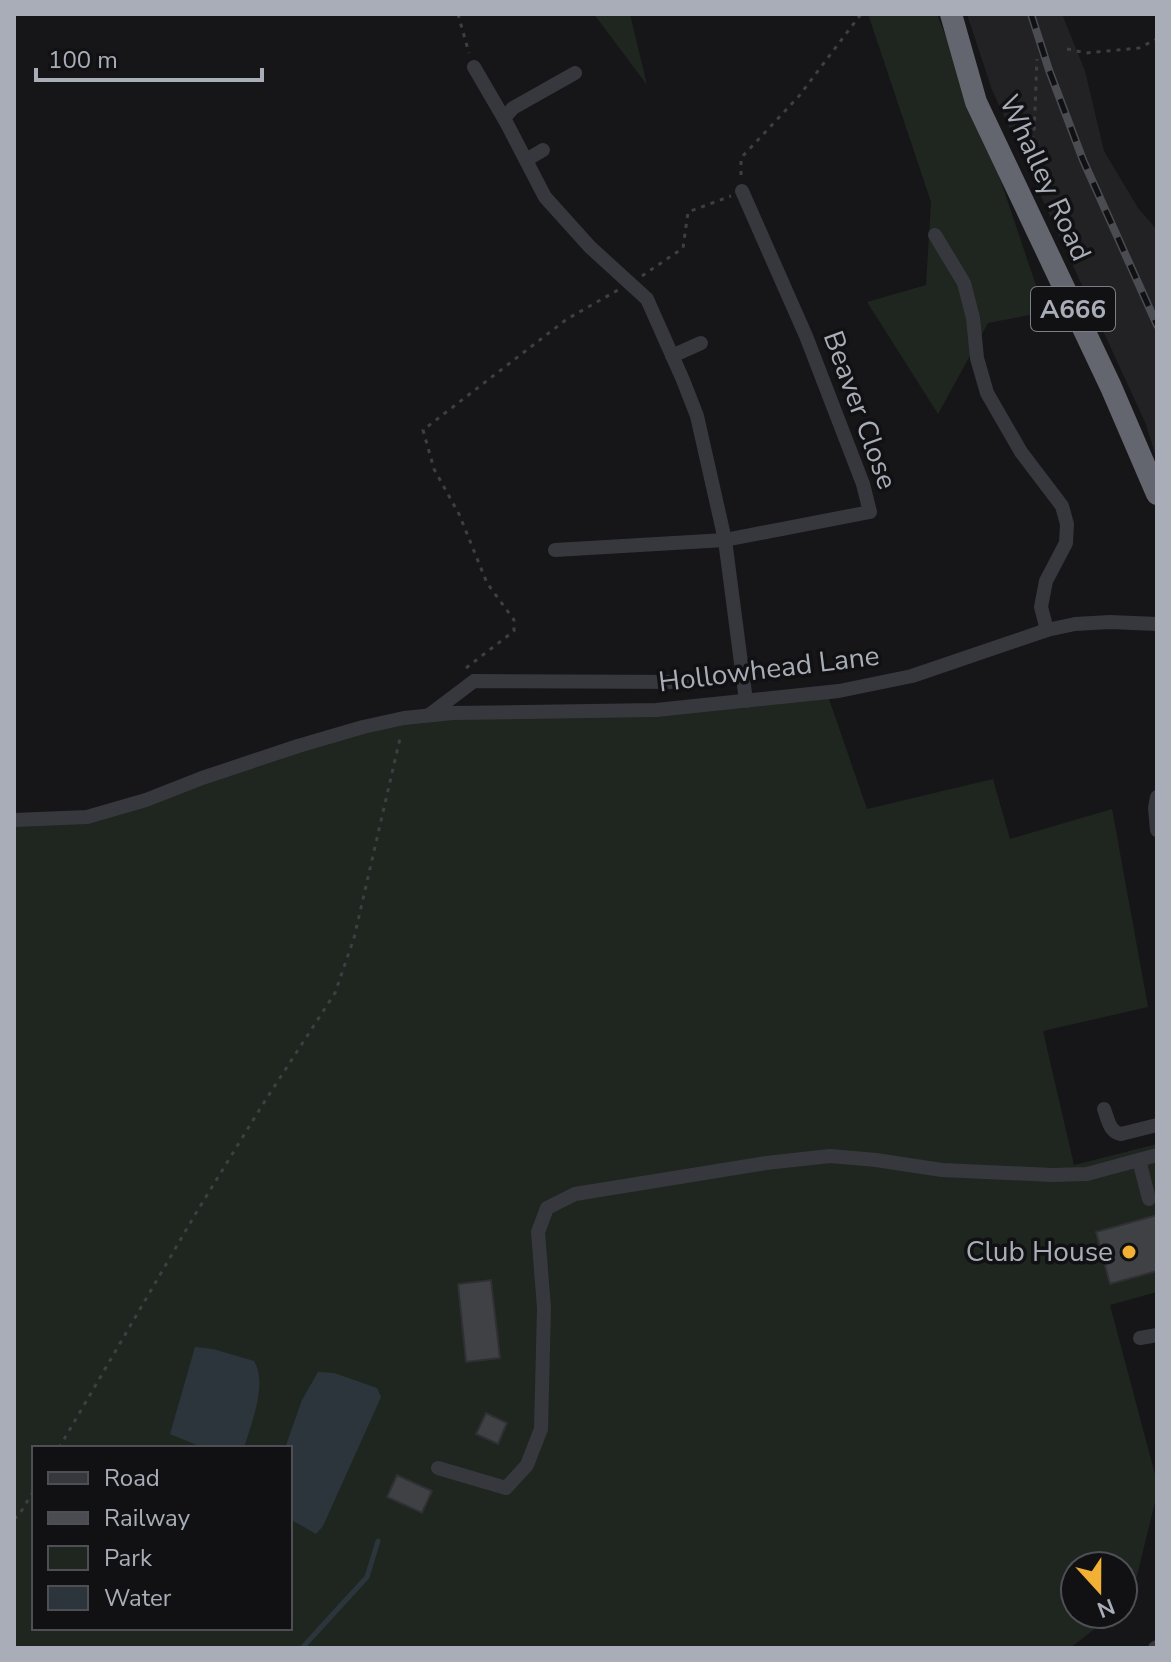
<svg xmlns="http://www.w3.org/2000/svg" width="1171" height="1662" font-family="'Nunito Sans',sans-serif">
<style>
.built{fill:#222225}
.green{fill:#1e261f;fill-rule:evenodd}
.water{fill:#2c353c}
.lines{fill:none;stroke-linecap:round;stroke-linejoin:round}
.stream{stroke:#2c353c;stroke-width:5}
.building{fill:#404145;stroke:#303034;stroke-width:2}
.path{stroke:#3d3f44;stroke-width:3;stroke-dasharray:4 6;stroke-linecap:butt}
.minor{stroke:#37383d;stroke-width:14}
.highway{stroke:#63666e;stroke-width:22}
.rail-casing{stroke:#4a4c52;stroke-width:8}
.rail{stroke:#111113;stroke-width:5;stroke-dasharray:15;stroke-linecap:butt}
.poi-dot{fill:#f2b134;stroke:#111113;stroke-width:3}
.labels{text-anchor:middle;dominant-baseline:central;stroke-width:7;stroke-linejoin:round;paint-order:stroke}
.shield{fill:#111113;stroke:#7b7e86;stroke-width:2}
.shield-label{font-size:26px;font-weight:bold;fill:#a8adb8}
.street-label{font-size:28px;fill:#a8adb8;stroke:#111113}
.poi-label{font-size:28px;fill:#a8adb8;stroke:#111113;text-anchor:end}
</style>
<rect width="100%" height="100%" fill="#161618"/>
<path class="built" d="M967,14H1062L1085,71L1104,151L1138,208L1157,230V460L1145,422L992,90Z"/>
<g class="green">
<path d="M594,14H630L647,85Z"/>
<path d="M868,14H937L991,152L1045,312L988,323L938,414L867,302L926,285L931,202Z"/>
<path d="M827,693L867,809L993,779L1010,839L1112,809L1148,1007L1043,1031L1074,1165L1157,1144V1292L1110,1305L1157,1482V1494L1131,1600L1123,1607V1566H1075V1614H1114L1070,1648H14V820L87,817L404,718L656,710ZM34,1448H290V1628H34Z"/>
</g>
<g class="water">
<path d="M195,1347L213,1349L254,1361C268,1384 251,1424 244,1448H204L170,1434Z"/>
<path d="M318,1372L334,1373L377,1388L381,1397L323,1526L316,1534L290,1519V1448H285L302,1400Z"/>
</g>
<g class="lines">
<path class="stream" d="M302,1648L367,1577L378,1541"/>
</g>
<g class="building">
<path d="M1157,1215V1271L1110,1284L1096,1232Z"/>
<path d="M491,1280L500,1358L466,1362L458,1284Z"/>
<path d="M486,1413L507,1423L498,1444L476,1434Z"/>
<path d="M397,1475L432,1491L422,1513L387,1497Z"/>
</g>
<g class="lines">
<g class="path">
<path d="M458,14L469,53"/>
<path d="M1067,49L1086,53L1139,48L1157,39"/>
<path d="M1007,123H1009L1027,139H1032L1034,135L1037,59"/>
<path d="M741,175V158L799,96L861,14"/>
<path d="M642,276L683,248L688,212L731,196"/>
<path d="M466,668L514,631V620L487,583L459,514L434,469L423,430L567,319L618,290"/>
<path d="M59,1448L196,1213L263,1104L335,993L354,938L401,734"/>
<path d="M14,1519L19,1515L34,1490"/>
</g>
<g class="minor">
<path d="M474,67L506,122L545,197L590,247L647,299L683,380L697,416L725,540L746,701"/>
<path d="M504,118L513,108L575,73"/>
<path d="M526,160L543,150"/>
<path d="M935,235L964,283L973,318L977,358L987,393L1021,452L1062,506L1067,524L1066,543L1046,581L1041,607L1047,630"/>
<path d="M672,356L701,343"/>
<path d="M555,550L725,540L870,512L863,484L806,336L742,191"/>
<path d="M429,715L474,681L689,682"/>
<path d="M1157,797L1155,808L1157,830"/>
<path d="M14,820L87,817L146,800L202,778L298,746L363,727L404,718L453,713L656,710L839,691L912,676L1047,630L1075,624L1110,622L1157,624"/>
<path d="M1104,1109C1108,1119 1109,1132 1121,1134L1157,1125"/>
<path d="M1139,1160L1149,1199"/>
<path d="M1140,1338L1157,1335"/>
<path d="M438,1468L506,1488L527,1465L541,1429L544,1308L538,1232L547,1208L575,1194L766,1163L830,1156L876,1160L942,1170L1052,1175L1087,1174L1157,1155"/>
<path d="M1155,1648L1157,1647"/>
</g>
<path class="highway" d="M951,14L976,102L1111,387L1157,494"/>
<defs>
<path id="rail" d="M1031,14L1049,70L1083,160L1157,325"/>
</defs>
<use href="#rail" class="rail-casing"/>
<use href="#rail" class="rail"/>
</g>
<circle class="poi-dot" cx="1129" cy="1252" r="8"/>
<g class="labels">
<rect class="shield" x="1031" y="287" width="84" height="44" rx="6"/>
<g class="shield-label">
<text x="1073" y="309">A666</text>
</g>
<g class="street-label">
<text transform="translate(1045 178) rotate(65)">Whalley Road</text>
<text transform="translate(860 410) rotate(70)">Beaver Close</text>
<text transform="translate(769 669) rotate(-7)">Hollowhead Lane</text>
</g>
<g class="poi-label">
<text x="1113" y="1252">Club House</text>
</g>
</g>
<rect width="1171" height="1662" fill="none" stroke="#a8adb8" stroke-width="32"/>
<rect x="32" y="1446" width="260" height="184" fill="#111113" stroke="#4d4f55" stroke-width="2"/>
<rect x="48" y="1472" width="40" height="12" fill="#37383d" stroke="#4d4f55" stroke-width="2"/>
<text x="104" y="1486" font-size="24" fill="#a8adb8">Road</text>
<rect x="48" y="1512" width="40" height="12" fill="#4a4c52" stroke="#4d4f55" stroke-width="2"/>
<text x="104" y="1526" font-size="24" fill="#a8adb8">Railway</text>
<rect x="48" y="1546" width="40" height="24" fill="#1e261f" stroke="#4d4f55" stroke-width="2"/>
<text x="104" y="1566" font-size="24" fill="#a8adb8">Park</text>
<rect x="48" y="1586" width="40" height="24" fill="#2c353c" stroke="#4d4f55" stroke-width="2"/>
<text x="104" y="1606" font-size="24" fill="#a8adb8">Water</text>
<g transform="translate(1099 1590) rotate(159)"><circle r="38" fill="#111113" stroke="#4d4f55" stroke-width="2"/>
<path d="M0-6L14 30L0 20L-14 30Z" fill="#f2b134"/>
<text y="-12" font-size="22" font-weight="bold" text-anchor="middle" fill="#a8adb8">N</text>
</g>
<path d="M36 68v12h226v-12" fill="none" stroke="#a8adb8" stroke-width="4"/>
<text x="48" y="68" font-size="24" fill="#a8adb8" stroke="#111113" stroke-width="6" paint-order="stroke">100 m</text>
</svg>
